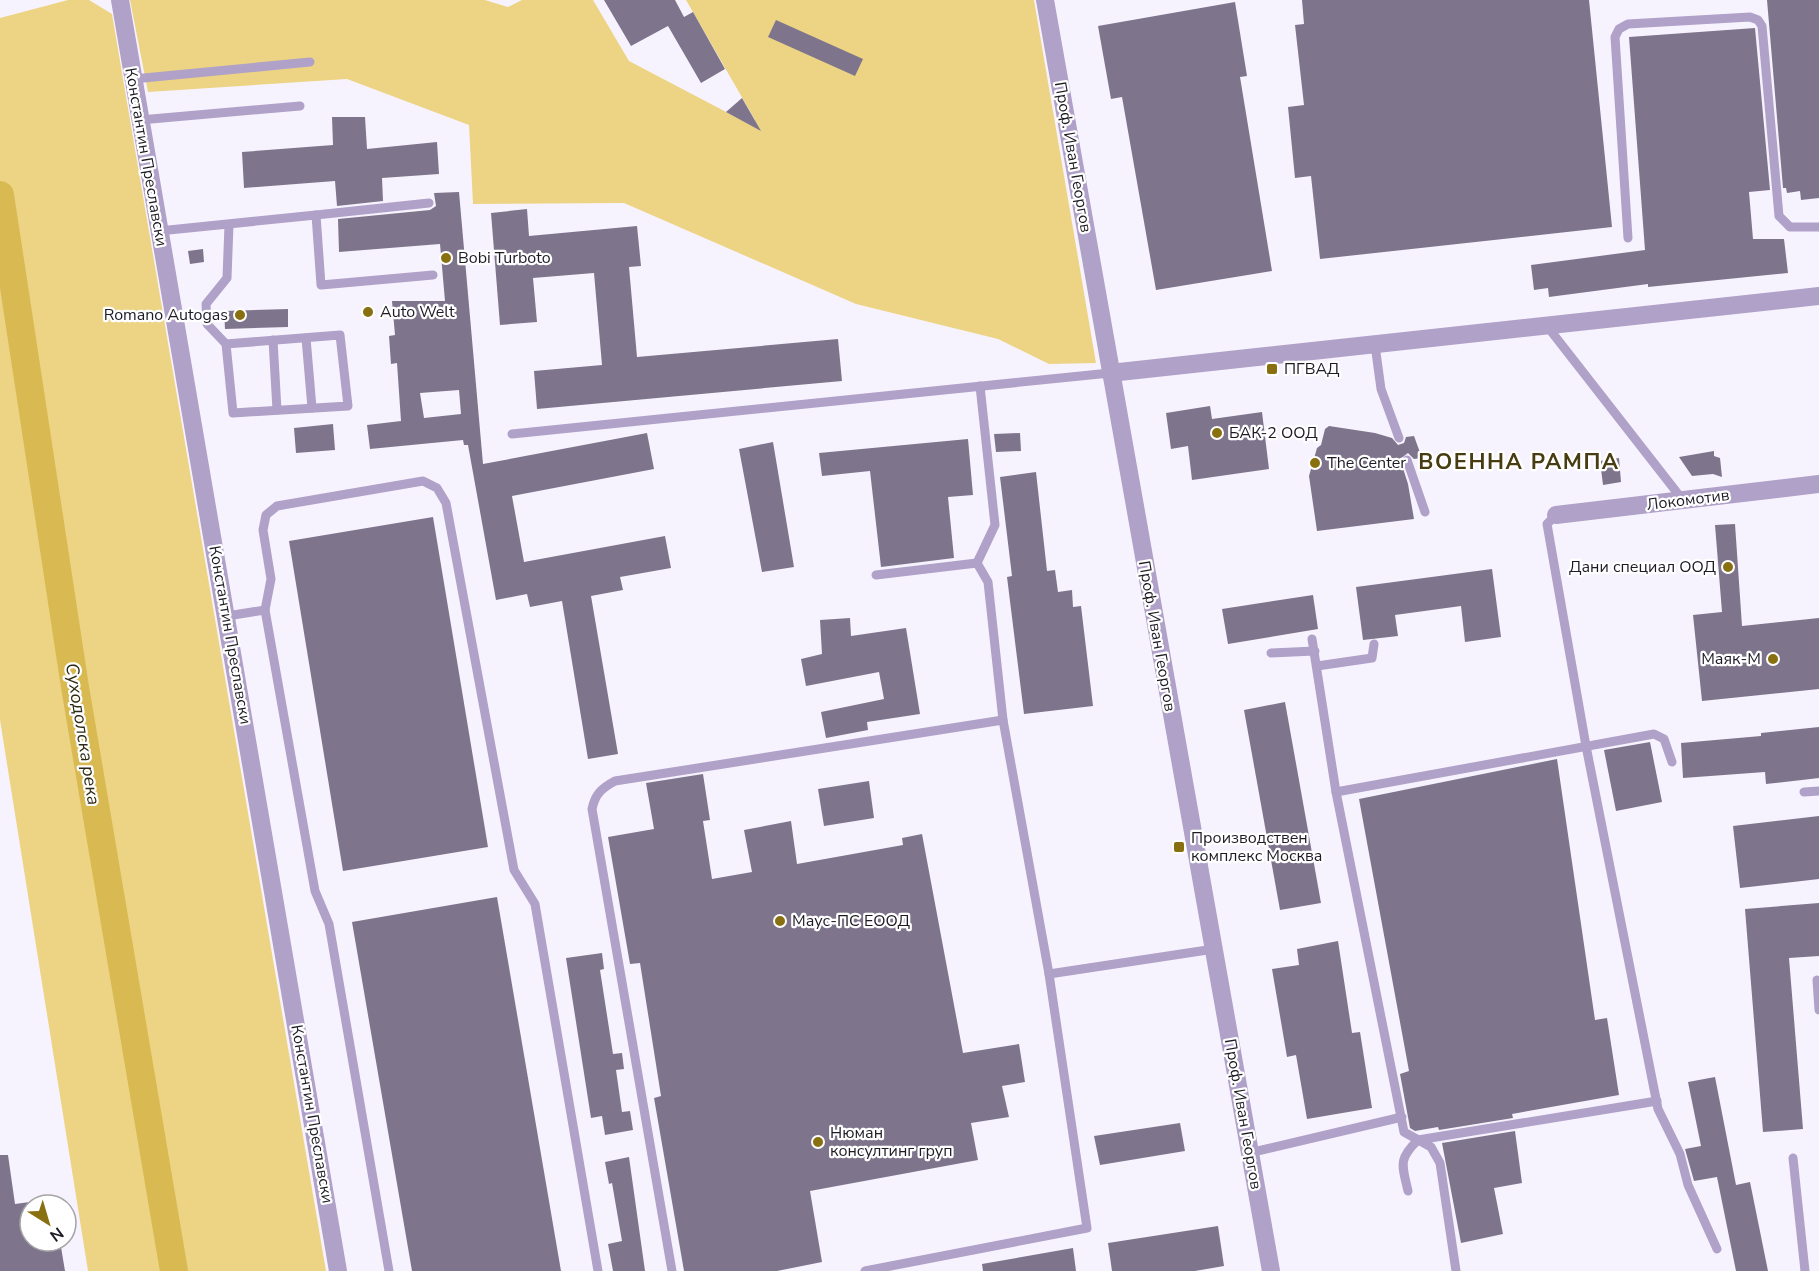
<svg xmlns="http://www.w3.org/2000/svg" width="1819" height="1271" font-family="'Nunito Sans',sans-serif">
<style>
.green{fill:#edd484}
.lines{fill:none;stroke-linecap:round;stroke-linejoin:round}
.river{stroke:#d9ba52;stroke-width:28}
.building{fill:#7e758d;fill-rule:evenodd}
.lane{stroke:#b0a1c8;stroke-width:9}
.street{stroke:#b0a1c8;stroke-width:18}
.poi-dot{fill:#886f0f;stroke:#fff;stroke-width:2}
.labels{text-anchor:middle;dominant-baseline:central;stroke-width:4.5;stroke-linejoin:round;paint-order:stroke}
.street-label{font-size:16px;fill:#1e1b24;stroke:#fff}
.poi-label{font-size:16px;fill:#1e1b24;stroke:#fff;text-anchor:start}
.water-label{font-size:18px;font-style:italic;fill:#2e2916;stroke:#fff}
.district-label{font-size:22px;font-weight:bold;letter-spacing:1.5px;fill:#483c13;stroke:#fff}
</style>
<rect width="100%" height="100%" fill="#f7f3fe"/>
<g class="green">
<path d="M68,0H89L112,14L326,1271H88L0,720V18Z"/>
<path d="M130,0H485L508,7L522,0H593L629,61L751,125L755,120L686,0H1034L1096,363L1049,364L998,339L856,304L624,203L473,204L469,125L347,79L148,92Z"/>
</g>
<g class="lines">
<path class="river" d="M0,195L75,687L174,1271"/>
</g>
<g class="building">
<path d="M604,0H675L684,17L693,12L725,69L701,83L668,26L631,46Z"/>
<path d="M1302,0H1589L1612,227L1320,259L1311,176L1295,178L1288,107L1304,105L1295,25L1304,24Z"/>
<path d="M1767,0H1819V198L1801,200L1800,191L1787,193L1786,188H1783Z"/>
<path d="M1235,2L1247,76L1240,77L1272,271L1156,290L1122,97L1111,99L1098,26Z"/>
<path d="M776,20L863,59L855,76L768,37Z"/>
<path d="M1755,28L1770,190L1749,192L1753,239H1784L1788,273L1648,287V284L1549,297L1548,288L1534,290L1531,265L1645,250L1629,37Z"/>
<path d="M742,98L761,131L726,112Z"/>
<path d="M332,117H365L367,149L437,142L439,174L382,178L383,201L337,206L335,181L244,188L242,152L333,145Z"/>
<path d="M459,192L483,464L647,433L654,469L512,496L524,562L665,536L671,568L620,577L623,590L591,596L618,754L588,759L562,601L530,607L527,594L496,600L468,445H464L463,440L370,449L367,425L401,421L397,363L391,364L389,336L395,335L392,301H445L440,244L339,252L338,219L430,210L436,206L434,193ZM459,390L461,414L424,418L420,393Z"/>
<path d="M527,209L529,236L637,226L641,266L629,267L637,357L838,339L842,381L537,409L534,371L602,365L594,273L533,278L537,322L500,325L491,213Z"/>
<path d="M203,249L204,262L190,264L188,251Z"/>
<path d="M288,309V327L225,329L224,311Z"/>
<path d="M1210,406L1212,419L1262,412L1269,469L1192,480L1188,446L1171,449L1166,413Z"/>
<path d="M333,424L335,450L296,453L294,428Z"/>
<path d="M1329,426L1375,433L1392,438L1398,445L1404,443L1406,437L1414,436L1422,458L1414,459L1408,453L1400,459L1408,484L1414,519L1317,531L1309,476L1317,448L1321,445L1325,429Z"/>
<path d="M1020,433L1021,451L996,452L994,434Z"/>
<path d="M968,439L973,495L948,497L954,558L881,567L870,471L822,476L819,453Z"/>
<path d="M773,442L794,567L762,572L739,449Z"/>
<path d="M1714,451V456L1720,458L1722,477L1713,474L1692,476L1679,457Z"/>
<path d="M1619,458L1621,482L1603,485L1600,461Z"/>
<path d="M1036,472L1047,571L1055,570L1058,592L1072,590L1073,607L1081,606L1093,706L1024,714L1007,577L1012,576L1000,477Z"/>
<path d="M433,517L488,847L343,871L289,541Z"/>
<path d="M1735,524L1742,626L1819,618V689L1702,701L1693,615L1722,612L1715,525Z"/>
<path d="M1492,569L1501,637L1465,642L1461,606L1395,615L1398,636L1363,640L1356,587Z"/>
<path d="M1313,595L1318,629L1228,644L1222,609Z"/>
<path d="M850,618L851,636L906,628L920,714L867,722L868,730L826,738L821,712L884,699L879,672L806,686L801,659L822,654L820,620Z"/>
<path d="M1285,702L1321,903L1280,910L1244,710Z"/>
<path d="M1819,727V778L1766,784L1765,772L1683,778L1681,743L1761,736V733Z"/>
<path d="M1650,742L1662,802L1616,811L1604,750Z"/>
<path d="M1557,759L1595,1020L1607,1018L1619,1095L1512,1114L1513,1118L1439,1130L1438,1127L1415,1131L1410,1128L1400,1074L1409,1071L1359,799Z"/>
<path d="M703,774L710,820L703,821L712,879L752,872L744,830L791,821L797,864L903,845L902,838L922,834L963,1053L1019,1044L1025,1082L1002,1086L1009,1117L971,1123L978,1160L810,1191L822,1262L777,1271H684L654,1098L661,1096L640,963L630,964L608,837L654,829L646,783Z"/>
<path d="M869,781L874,818L824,826L818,789Z"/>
<path d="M1819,816V879L1740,888L1733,826Z"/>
<path d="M497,897L561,1271H412L352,922Z"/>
<path d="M1819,903V956L1789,958L1803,1129L1763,1132L1745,909Z"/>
<path d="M1338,941L1352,1033L1360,1032L1372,1108L1307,1119L1296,1055L1287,1057L1272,969L1299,965L1297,949Z"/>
<path d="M602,953L604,969L600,970L613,1054L622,1053L624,1069L616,1070L622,1112L630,1111L633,1130L605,1135L602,1116L591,1118L566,958Z"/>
<path d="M1715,1077L1736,1185L1750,1182L1768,1271H1736L1717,1177L1694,1181L1685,1149L1701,1146L1688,1082Z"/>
<path d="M1180,1123L1185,1151L1100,1165L1094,1136Z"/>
<path d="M1515,1131L1522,1183L1494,1188L1503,1234L1461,1243L1442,1143Z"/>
<path d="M0,1155H8L15,1204L30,1202V1241H60L65,1271H0Z"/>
<path d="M629,1157L645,1271H613L608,1244L622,1241L612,1183L609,1184L605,1162Z"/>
<path d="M1218,1226L1224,1266L1195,1271H1112L1108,1243Z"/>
<path d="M1073,1248L1076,1271H983L982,1264Z"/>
</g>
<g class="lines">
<g class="lane">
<path d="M133,79L310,62"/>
<path d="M140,120L300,106"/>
<path d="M316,215L429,203"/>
<path d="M159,231L316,215L321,285L433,275"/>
<path d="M1628,238L1615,37L1619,29L1628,24L1750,17L1758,20L1762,26L1779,216L1790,227H1819"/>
<path d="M1547,326L1682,499"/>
<path d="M306,338L312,408"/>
<path d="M273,340L277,410"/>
<path d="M226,344L340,335L348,406L233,413L226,344L207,324L206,304L227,278L229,225"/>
<path d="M1375,345L1381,389L1399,438"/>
<path d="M512,434L1110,373"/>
<path d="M1407,460L1425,512"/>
<path d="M1556,515L1547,524L1586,746L1658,1109L1680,1154L1688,1185L1717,1249"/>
<path d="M977,563L995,525L980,386"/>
<path d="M227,616L265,610"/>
<path d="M1312,639L1336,792L1404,1132L1431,1147L1440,1163L1456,1271"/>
<path d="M1271,653L1315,651"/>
<path d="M1317,666L1372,658L1374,644"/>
<path d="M1336,792L1654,734L1664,739L1672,762"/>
<path d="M1804,792L1819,791"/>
<path d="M1049,974L1214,949"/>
<path d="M1817,980L1819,1010"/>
<path d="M1249,1153L1402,1117"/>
<path d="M1793,1158L1805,1271"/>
<path d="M1408,1191C1402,1165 1398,1159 1418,1140L1657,1101"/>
<path d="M389,1271L329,924L315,891L265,610L271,579L263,530L266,515L277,506L423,481L437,488L446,503L514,870L535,904L598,1271"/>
<path d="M672,1271L592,809C595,794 602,788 615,781L1003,720"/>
<path d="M865,1271L1087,1228L1049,974L1003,720L988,582L977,563L876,575"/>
</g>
<g class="street">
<path d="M120,0L338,1271"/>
<path d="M1045,0L1271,1271"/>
<path d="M1110,373L1819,296"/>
<path d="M1556,515L1819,484"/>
</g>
</g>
<g class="poi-dot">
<circle cx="446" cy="258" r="6"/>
<circle cx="368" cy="312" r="6"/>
<circle cx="240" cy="315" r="6"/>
<rect x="1266" y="363" width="12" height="12" rx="3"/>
<circle cx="1217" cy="433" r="6"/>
<circle cx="1315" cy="463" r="6"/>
<circle cx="1728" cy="567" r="6"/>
<circle cx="1773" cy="659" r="6"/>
<rect x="1173" y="841" width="12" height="12" rx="3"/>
<circle cx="780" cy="921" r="6"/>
<circle cx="818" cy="1142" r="6"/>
</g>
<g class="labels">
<g class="street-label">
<text transform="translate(146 157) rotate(80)">Константин Преславски</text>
<text transform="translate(1073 157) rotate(80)">Проф. Иван Георгов</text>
<text transform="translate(1688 500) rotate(-7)">Локомотив</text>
<text transform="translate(230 635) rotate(80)">Константин Преславски</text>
<text transform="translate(1157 636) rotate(80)">Проф. Иван Георгов</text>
<text transform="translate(312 1114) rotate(80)">Константин Преславски</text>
<text transform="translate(1243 1114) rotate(80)">Проф. Иван Георгов</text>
</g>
<g class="poi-label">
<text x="458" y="258">Bobi Turboto</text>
<text x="380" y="312">Auto Welt</text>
<text x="228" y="315" text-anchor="end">Romano Autogas</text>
<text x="1284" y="369">ПГВАД</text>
<text x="1229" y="433">БАК-2 ООД</text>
<text x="1327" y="463">The Center</text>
<text x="1716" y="567" text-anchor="end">Дани специал ООД</text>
<text x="1761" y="659" text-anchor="end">Маяк-М</text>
<text x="1191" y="838">Производствен<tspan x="1191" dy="18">комплекс Москва</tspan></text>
<text x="792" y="921">Маус-ПС ЕООД</text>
<text x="830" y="1133">Нюман<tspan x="830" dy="18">консултинг груп</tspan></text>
</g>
<g class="water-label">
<text transform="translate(83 734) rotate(81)">Суходолска река</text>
</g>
<g class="district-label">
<text x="1519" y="462">ВОЕННА РАМПА</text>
</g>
</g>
<g transform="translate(48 1223) rotate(143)"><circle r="28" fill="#ffffff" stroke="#a5a4a7" stroke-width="1.5"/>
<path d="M0-4.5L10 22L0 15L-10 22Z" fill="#886f0f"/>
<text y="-9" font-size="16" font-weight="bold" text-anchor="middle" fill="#1e1b24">N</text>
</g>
</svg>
